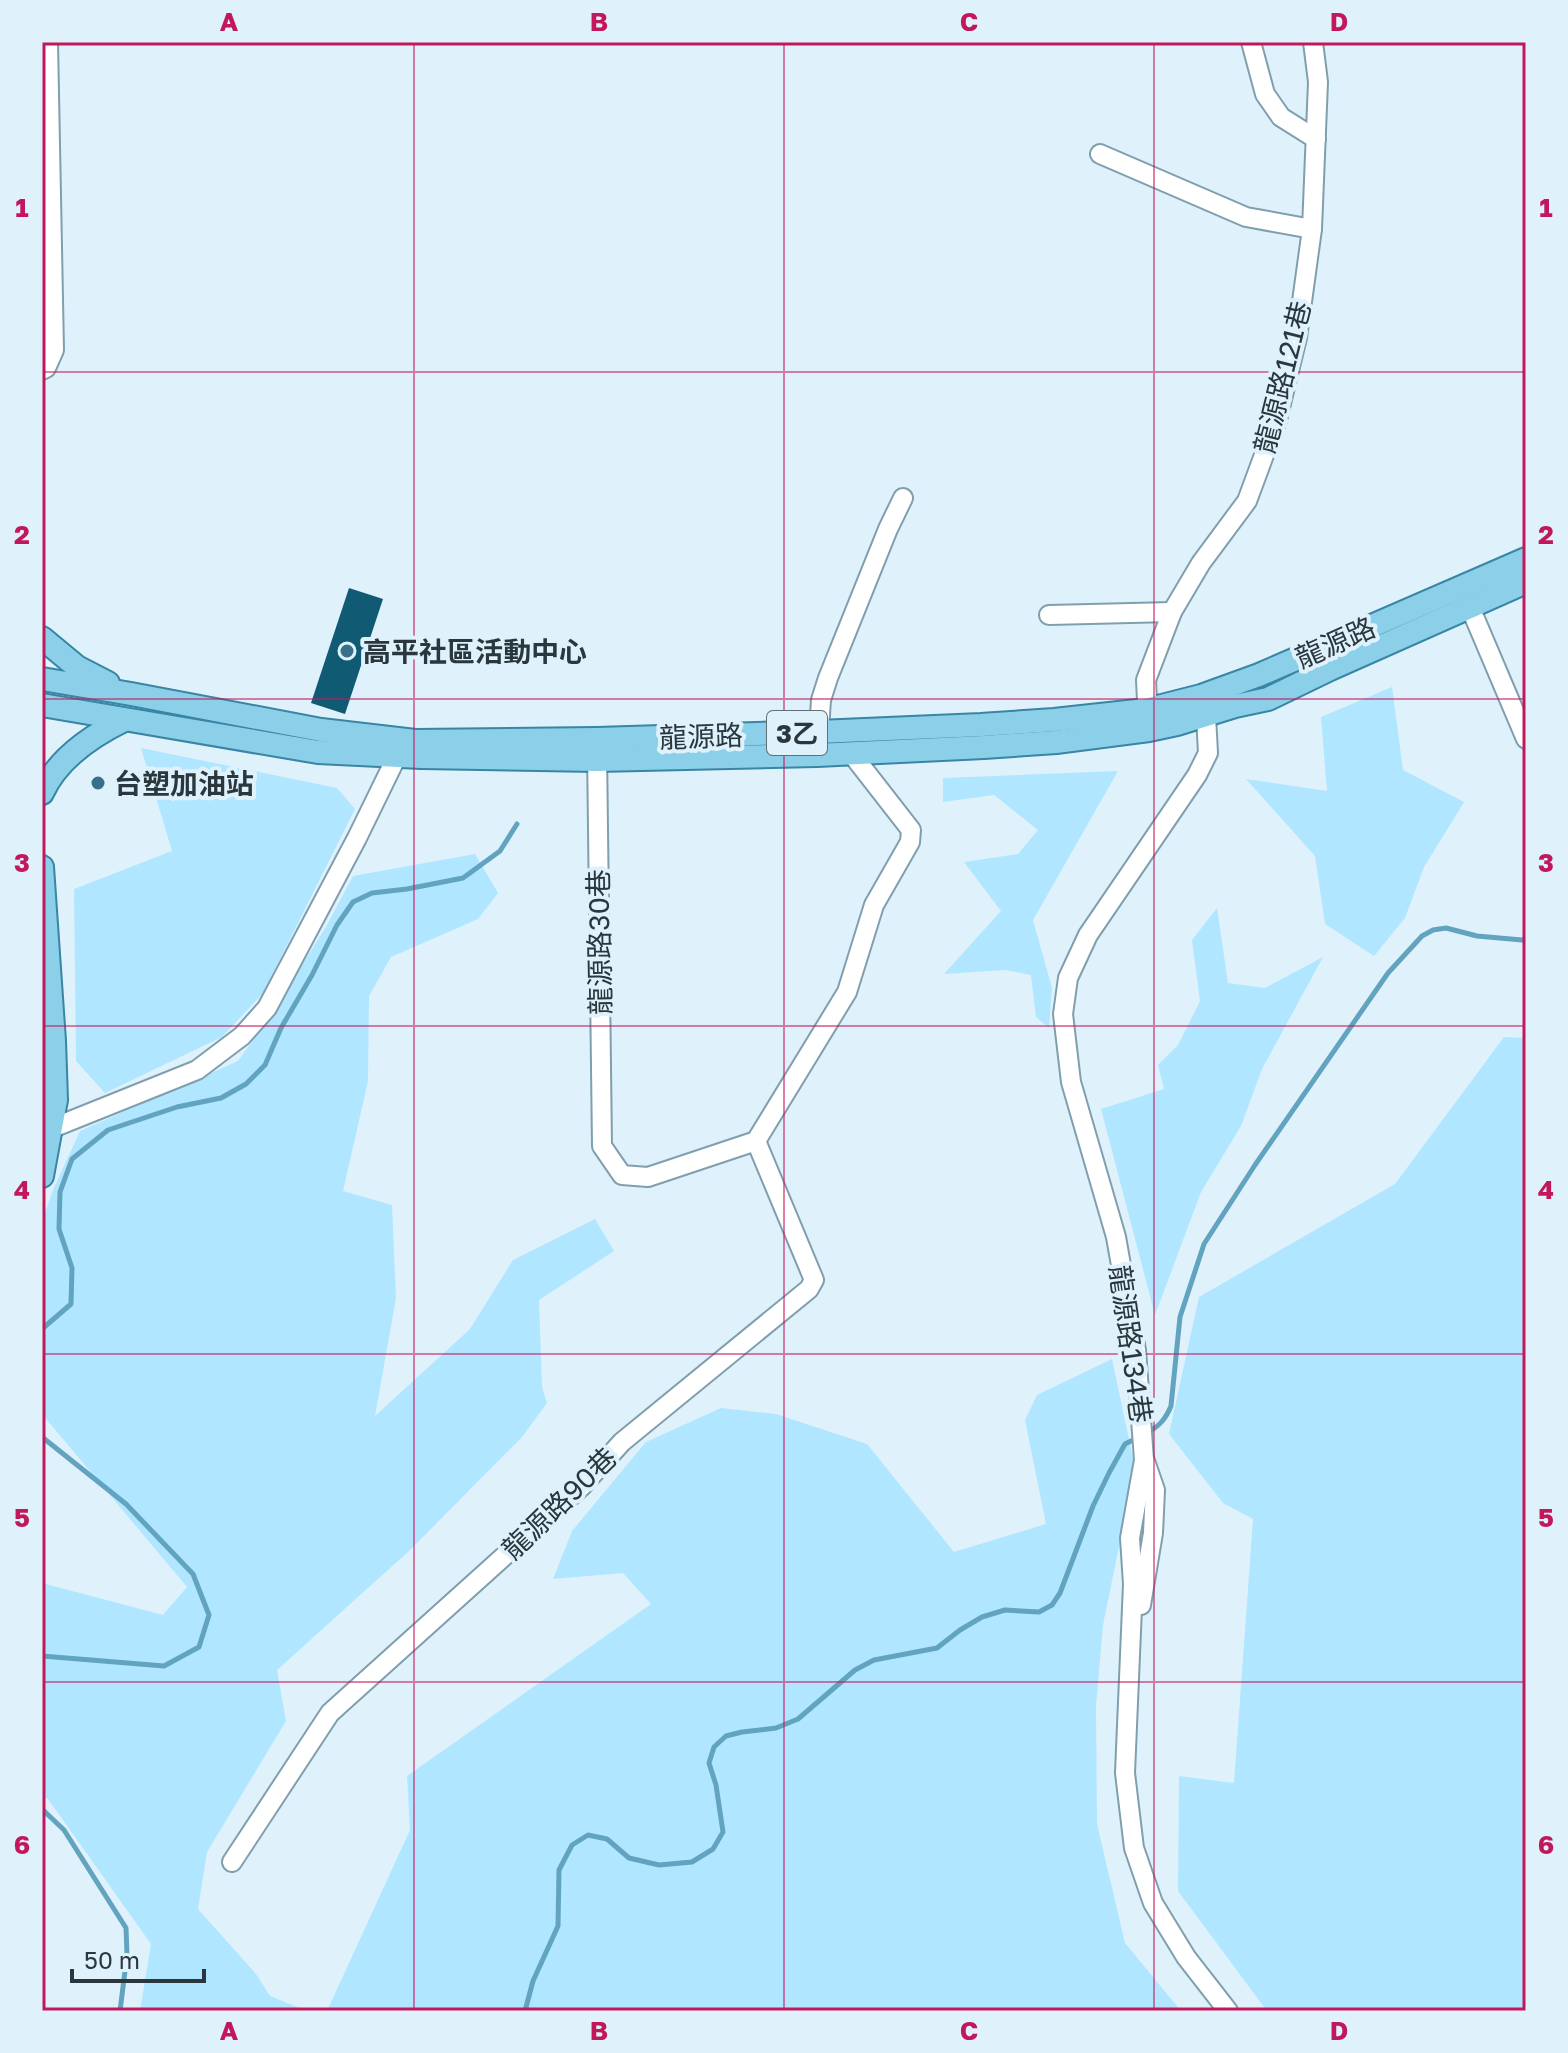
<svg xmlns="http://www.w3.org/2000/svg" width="1568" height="2053" font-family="'Golos Text','Noto Sans TC',sans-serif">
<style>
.green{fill:#b0e6ff}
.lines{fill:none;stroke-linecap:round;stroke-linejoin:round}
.stream{stroke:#62a4c0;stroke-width:5}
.building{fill:#115a74}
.minor-casing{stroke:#809fae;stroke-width:22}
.major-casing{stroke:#3885a4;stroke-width:26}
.minor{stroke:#fff;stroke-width:18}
.major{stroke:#8ccfe9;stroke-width:22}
.grid{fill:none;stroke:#c2185b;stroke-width:2;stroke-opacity:0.55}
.poi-dot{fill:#367089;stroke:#dff2fc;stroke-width:3}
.labels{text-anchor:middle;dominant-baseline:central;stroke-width:8;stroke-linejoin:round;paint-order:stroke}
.shield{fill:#dff2fc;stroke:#606f76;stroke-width:2}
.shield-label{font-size:26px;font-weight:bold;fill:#2a373d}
.street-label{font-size:28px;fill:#2a373d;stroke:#dff2fc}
.poi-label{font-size:28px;font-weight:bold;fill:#2a373d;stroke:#dff2fc;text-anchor:start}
.neatline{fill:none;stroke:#c2185b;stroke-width:3}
.grid-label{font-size:26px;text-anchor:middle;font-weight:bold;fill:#c2185b}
</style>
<rect width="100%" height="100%" fill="#dff2fc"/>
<g class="green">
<path d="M1392,687L1403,770L1464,802L1424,867L1405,918L1374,956L1325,924L1315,856L1246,779L1327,791L1321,717Z"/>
<path d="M141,748L337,788L355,809L263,993L222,1037L105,1093L76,1061L74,889L172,851Z"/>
<path d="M1118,771L1033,920L1052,988L1049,1028L1036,1017L1031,975L1005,970L944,974L1001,911L964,862L1018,854L1038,830L994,795L943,802V778Z"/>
<path d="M475,854L498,893L478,919L391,957L369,996L368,1081L343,1191L392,1205L396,1298L375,1416L470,1329L513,1260L595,1219L614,1251L539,1300L542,1387L547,1403L522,1437L409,1551L277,1670L286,1721L207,1852L198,1909L256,1974L270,1996L307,2011H140L151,1944L48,1799L42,1795V1583L163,1615L187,1587L42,1414V1222L53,1190L80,1131L238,1061L273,1012L327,925L353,876Z"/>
<path d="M1217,908L1228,983L1265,988L1323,957L1262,1069L1241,1126L1201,1192L1155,1315L1101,1109L1164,1089L1158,1065L1178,1045L1200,1001L1192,940Z"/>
<path d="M1504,1037L1526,1038V2011H1267L1178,1891L1179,1776L1234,1783L1253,1519L1223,1503L1169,1434L1199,1297L1395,1184Z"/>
<path d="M1112,1359L1135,1468L1103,1625L1096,1706L1097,1824L1125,1943L1181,2011H327L410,1830L407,1776L651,1604L623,1573L553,1579L572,1531L646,1442L721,1408L776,1414L867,1444L954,1552L1046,1524L1025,1420L1037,1395Z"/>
</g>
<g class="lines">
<g class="stream">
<path d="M42,1329L71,1304L72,1268L59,1229L60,1192L72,1159L108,1130L177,1107L221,1098L246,1084L265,1065L281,1028L312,975L337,925L353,902L372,893L407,889L463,878L500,851L517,824"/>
<path d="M1148,1432C1160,1426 1166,1418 1171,1406L1180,1317L1204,1244L1255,1165L1388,973L1422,936L1433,930L1446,928L1477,936L1522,940L1526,939"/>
<path d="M42,1437L126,1504L193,1574L209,1615L199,1647L164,1666L42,1656"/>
<path d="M42,1809L64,1830L126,1928L127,1955L120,2011"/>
<path d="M525,2011L533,1981L558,1926L559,1870L572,1845L588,1835L607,1839L629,1858L659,1865L692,1862L713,1849L723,1832L716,1785L709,1763L714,1747L726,1736L742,1732L776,1728L798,1719L855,1670L874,1660L937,1648L960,1630L982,1617L1005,1610L1039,1612L1052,1605L1060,1593L1093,1506L1109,1473L1125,1444L1139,1437"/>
</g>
</g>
<path class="building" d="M349,588L383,599L345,714L311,703Z"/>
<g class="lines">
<defs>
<g id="minor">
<path d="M1251,42L1265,94L1281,117L1316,139"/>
<path d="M1100,154L1246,217L1312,229"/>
<path d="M42,370L46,368L54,350L48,42"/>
<path d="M1470,607L1526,739"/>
<path d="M1049,615L1172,612"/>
<path d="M1203,703L1206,716L1208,753L1197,775L1088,935L1068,978L1063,1014L1071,1082L1116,1237L1136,1350L1144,1460L1130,1538L1133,1584L1125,1773L1134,1848L1153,1903L1186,1957L1228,2011"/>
<path d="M1148,722L1146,680L1172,612L1201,563L1247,501L1277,420L1297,338L1312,229L1318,82L1313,42"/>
<path d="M818,744L821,700L828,678L888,529L903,498"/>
<path d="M597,750L602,1146L622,1175L648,1177L756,1141L847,992L874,905L910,842L911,830L851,753"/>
<path d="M50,1129L197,1070L242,1036L267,1008L357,838L397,756"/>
<path d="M1141,1605L1153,1533L1155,1490L1145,1461"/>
<path d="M232,1862L330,1713L582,1486L622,1442L809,1289L814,1280L756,1141"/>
</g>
<g id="major">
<path d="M42,638L77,667L108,683"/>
<path d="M42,679L131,694L321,730L415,741L597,739L818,732L981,725L1054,720L1146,710L1201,696L1259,675L1526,559"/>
<path d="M42,705L318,752L421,757L597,760L817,755L984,747L1056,742L1149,730L1177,724L1235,706L1268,699L1330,669L1526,582"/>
<path d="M42,793C58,758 91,736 124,720"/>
<path d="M42,867L54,1041L56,1100L42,1176"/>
</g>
</defs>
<use href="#minor" class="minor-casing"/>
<use href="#major" class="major-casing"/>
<use href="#minor" class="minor"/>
<use href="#major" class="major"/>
</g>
<path class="grid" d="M414,42V2011M784,42V2011M1154,42V2011M42,372H1526M42,699H1526M42,1026H1526M42,1354H1526M42,1682H1526"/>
<g class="poi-dot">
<circle cx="347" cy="651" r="8"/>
<circle cx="98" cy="783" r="8"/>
</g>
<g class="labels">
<rect class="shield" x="767" y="711" width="60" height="44" rx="6"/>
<g class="shield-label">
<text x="797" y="733">3乙</text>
</g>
<g class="street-label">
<text transform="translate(1282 377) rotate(-76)">龍源路121巷</text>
<text transform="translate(1335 642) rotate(-24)">龍源路</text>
<text transform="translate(701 736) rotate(-2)">龍源路</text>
<text transform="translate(599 942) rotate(-91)">龍源路30巷</text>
<text transform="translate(1131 1344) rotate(82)">龍源路134巷</text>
<text transform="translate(559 1503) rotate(-44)">龍源路90巷</text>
</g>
<g class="poi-label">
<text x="363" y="651">高平社區活動中心</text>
<text x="114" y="783">台塑加油站</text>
</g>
</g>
<rect width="1568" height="2053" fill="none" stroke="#dff2fc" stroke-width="88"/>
<path d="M72 1969v12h132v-12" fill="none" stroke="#2a373d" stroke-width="4"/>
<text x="84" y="1969" font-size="24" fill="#2a373d" stroke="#dff2fc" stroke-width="6" paint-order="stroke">50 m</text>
<rect x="44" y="44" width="1480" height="1965" class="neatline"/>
<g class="grid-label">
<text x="229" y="31">A</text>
<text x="599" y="31">B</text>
<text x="969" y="31">C</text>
<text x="1339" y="31">D</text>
<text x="22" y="217">1</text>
<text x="1546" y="217">1</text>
<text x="22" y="544">2</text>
<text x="1546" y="544">2</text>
<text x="22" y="872">3</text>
<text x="1546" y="872">3</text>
<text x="22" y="1199">4</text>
<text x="1546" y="1199">4</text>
<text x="22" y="1527">5</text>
<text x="1546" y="1527">5</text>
<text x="22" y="1854">6</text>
<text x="1546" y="1854">6</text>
<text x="229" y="2040">A</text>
<text x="599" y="2040">B</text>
<text x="969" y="2040">C</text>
<text x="1339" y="2040">D</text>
</g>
</svg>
